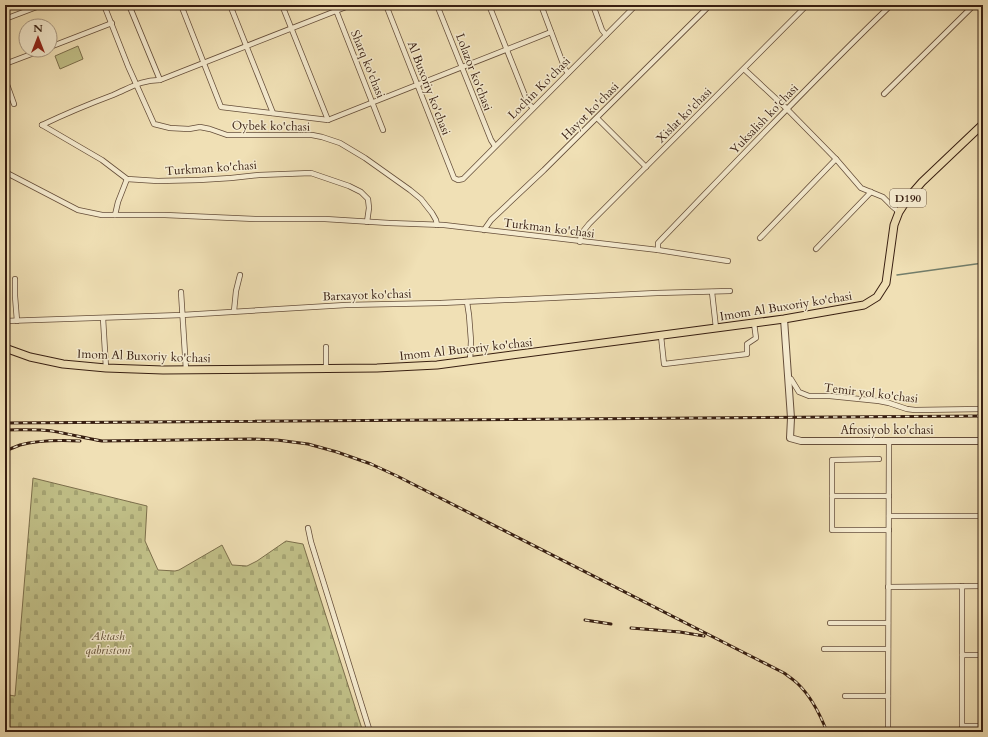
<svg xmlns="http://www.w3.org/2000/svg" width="988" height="737" font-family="Cardo,serif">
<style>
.green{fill:#c1c088;stroke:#7c6f4c}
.cemetery{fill:url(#cemetery-stones);stroke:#7c6f4c}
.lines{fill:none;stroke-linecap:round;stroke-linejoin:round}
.stream{stroke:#737e6b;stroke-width:1.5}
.minor-casing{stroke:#654e3a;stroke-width:6}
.tertiary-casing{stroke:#654e3a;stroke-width:8}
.primary-casing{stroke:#371e11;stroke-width:9}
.minor{stroke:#f5ebcf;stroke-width:4.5}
.tertiary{stroke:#f5ebcf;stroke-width:6}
.primary{stroke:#f0e0b5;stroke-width:7}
.rail-casing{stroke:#371e11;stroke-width:3}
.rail{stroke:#f5ebcf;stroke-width:1.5;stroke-dasharray:4.5;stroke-linecap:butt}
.labels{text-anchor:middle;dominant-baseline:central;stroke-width:3;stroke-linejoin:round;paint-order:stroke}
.shield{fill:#f5ebcf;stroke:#705c4a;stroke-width:1}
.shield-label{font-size:11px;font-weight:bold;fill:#371e11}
.street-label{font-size:12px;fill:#371e11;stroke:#f5ebcf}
.park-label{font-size:12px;font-style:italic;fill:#604f35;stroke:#f5ebcf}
</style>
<defs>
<pattern id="cemetery-stones" width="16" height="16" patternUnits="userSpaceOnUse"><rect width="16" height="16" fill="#c1c088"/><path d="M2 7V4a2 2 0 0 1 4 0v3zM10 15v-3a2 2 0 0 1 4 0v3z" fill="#a6a574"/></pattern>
</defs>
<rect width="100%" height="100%" fill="#f0e0b5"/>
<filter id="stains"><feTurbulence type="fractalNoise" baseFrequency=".005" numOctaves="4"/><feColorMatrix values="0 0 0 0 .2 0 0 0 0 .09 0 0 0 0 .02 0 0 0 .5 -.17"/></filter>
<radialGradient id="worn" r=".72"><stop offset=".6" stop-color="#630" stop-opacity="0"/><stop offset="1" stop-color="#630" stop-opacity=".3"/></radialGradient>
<path class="green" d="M78,46L83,59L60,69L55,56Z"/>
<path class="cemetery" d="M33,478L147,506L145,541L158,570L175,571L179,570L222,545L232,565L247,566L257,561L286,541L303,544L363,732H5V697L8,698L9,695L15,696Z"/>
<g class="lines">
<path class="stream" d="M897,275L983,263"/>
<defs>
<g id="minor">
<path d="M104,5L128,66L154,124L170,128L189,129L200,127L210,129L227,135H312L322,137L340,143L365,158L410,190L421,199L432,213L436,220L437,225"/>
<path d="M129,5L160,80"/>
<path d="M181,5L221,107L328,120L551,32"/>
<path d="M230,5L273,113"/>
<path d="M282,5L328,120"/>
<path d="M334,5L383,130"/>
<path d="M386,5L454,178L458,180L463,179L636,5"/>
<path d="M437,5L491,140L495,146"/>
<path d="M489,5L528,103L533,108"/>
<path d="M541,5L565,69L568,73"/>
<path d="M593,5L602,30L606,35"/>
<path d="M980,5L983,8"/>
<path d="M5,19L42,5"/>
<path d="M50,47L112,23"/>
<path d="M5,64L42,50"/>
<path d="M744,69L787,109L836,159L861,188L883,197L892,206L899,212"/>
<path d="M5,79L14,104"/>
<path d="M884,94L974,5"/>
<path d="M597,118L646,167"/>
<path d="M42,125L102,160L127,179L158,181L199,180L231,178L259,175L311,173L349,186L361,192L368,199L369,208L367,222"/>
<path d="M42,125C65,114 89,104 113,95C130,88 141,80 160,80L351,5"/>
<path d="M5,172L78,210L102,215H165L255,219H325L389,223L444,225L658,250L728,261"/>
<path d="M115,215L118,202L127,179"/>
<path d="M484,230L491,220L544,170L710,5"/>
<path d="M760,238L836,159"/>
<path d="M580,242L581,234L589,224L807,5"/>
<path d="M816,249L871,192"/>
<path d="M658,250V243C735,163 811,82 891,5"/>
<path d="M15,279V296L17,321"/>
<path d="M181,292L186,370"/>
<path d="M712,292L716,328"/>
<path d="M467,302L469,315L471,341L470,361"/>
<path d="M234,311L236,291L240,275"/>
<path d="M103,318L106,368"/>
<path d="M5,321L182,315L346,305L441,303L657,293L730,291"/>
<path d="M661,336L664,364L747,354V344L756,338L754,323"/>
<path d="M326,347V369"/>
<path d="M789,378L791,379L799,392L809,396H830L879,401L889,403L907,409L915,410L983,409"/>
<path d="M879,459L832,460V530H889"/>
<path d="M832,496H889"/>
<path d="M889,516H983"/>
<path d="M308,528L311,542L370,732"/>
<path d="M962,586V726H983"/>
<path d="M888,587L983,586"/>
<path d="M830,623H888"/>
<path d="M824,649H888"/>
<path d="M962,655H983"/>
<path d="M845,696H888"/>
<path d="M888,732L889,441"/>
</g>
<path id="tertiary" d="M784,319L791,418L790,438L801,441H983"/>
<path id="primary" d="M5,348L30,357L63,364L106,368L163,370L377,368L437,365L716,328L784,319L864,305L877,297L886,283L894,225L899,212L908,198L922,182L983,124"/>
</defs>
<use href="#minor" class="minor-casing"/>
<use href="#tertiary" class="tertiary-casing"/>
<use href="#primary" class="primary-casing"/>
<use href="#minor" class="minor"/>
<use href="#tertiary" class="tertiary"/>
<use href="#primary" class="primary"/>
<defs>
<g id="rail">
<path d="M5,423L983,416"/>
<path d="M5,430C21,430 37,429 52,431C69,434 85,438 102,441L252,439L277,440L308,444L337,452L371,464L397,476L784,673C788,676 793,679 797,683C811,696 820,714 827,732"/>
<path d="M5,451C10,449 15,447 20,445C39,440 60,440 80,441"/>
<path d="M585,620L611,624"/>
<path d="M631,628L680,632L704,636"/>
</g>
</defs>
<use href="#rail" class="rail-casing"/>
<use href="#rail" class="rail"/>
</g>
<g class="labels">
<rect class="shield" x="890" y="189" width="36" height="18" rx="3"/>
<g class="shield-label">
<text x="908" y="198">D190</text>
</g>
<g class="street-label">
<text transform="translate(368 64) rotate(68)">Sharq ko'chasi</text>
<text transform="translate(474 72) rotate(69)">Lolazor ko'chasi</text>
<text transform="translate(429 88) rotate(69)">Al Buxoriy ko'chasi</text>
<text transform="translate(539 88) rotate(-45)">Lochin Ko'chasi</text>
<text transform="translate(590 111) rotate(-45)">Hayot ko'chasi</text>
<text transform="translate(684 115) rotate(-45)">Xislat ko'chasi</text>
<text transform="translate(764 119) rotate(-46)">Yuksalish ko'chasi</text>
<text transform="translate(271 126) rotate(1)">Oybek ko'chasi</text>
<text transform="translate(211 168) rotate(-4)">Turkman ko'chasi</text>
<text transform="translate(549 228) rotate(7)">Turkman ko'chasi</text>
<text transform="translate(367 295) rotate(-2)">Barxayot ko'chasi</text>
<text transform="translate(786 306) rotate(-9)">Imom Al Buxoriy ko'chasi</text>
<text transform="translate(466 349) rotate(-6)">Imom Al Buxoriy ko'chasi</text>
<text transform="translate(144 356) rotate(2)">Imom Al Buxoriy ko'chasi</text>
<text transform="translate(871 393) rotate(7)">Temir yol ko'chasi</text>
<text x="887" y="430">Afrosiyob ko'chasi</text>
</g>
<g class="park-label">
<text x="108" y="636">Aktash<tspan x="108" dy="14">qabristoni</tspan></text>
</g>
</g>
<rect width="988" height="737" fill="none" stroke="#f0e0b5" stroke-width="20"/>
<rect x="6" y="6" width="976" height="725" fill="none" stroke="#371e11" stroke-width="2"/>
<rect x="10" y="10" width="968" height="717" fill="none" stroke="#371e11"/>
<g transform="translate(38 38)"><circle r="19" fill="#f5ebcf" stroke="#a99983"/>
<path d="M0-3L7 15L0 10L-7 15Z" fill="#8f2418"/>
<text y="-6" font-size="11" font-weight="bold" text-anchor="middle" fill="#371e11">N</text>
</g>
<rect width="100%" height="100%" filter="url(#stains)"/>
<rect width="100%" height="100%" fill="url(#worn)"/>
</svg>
